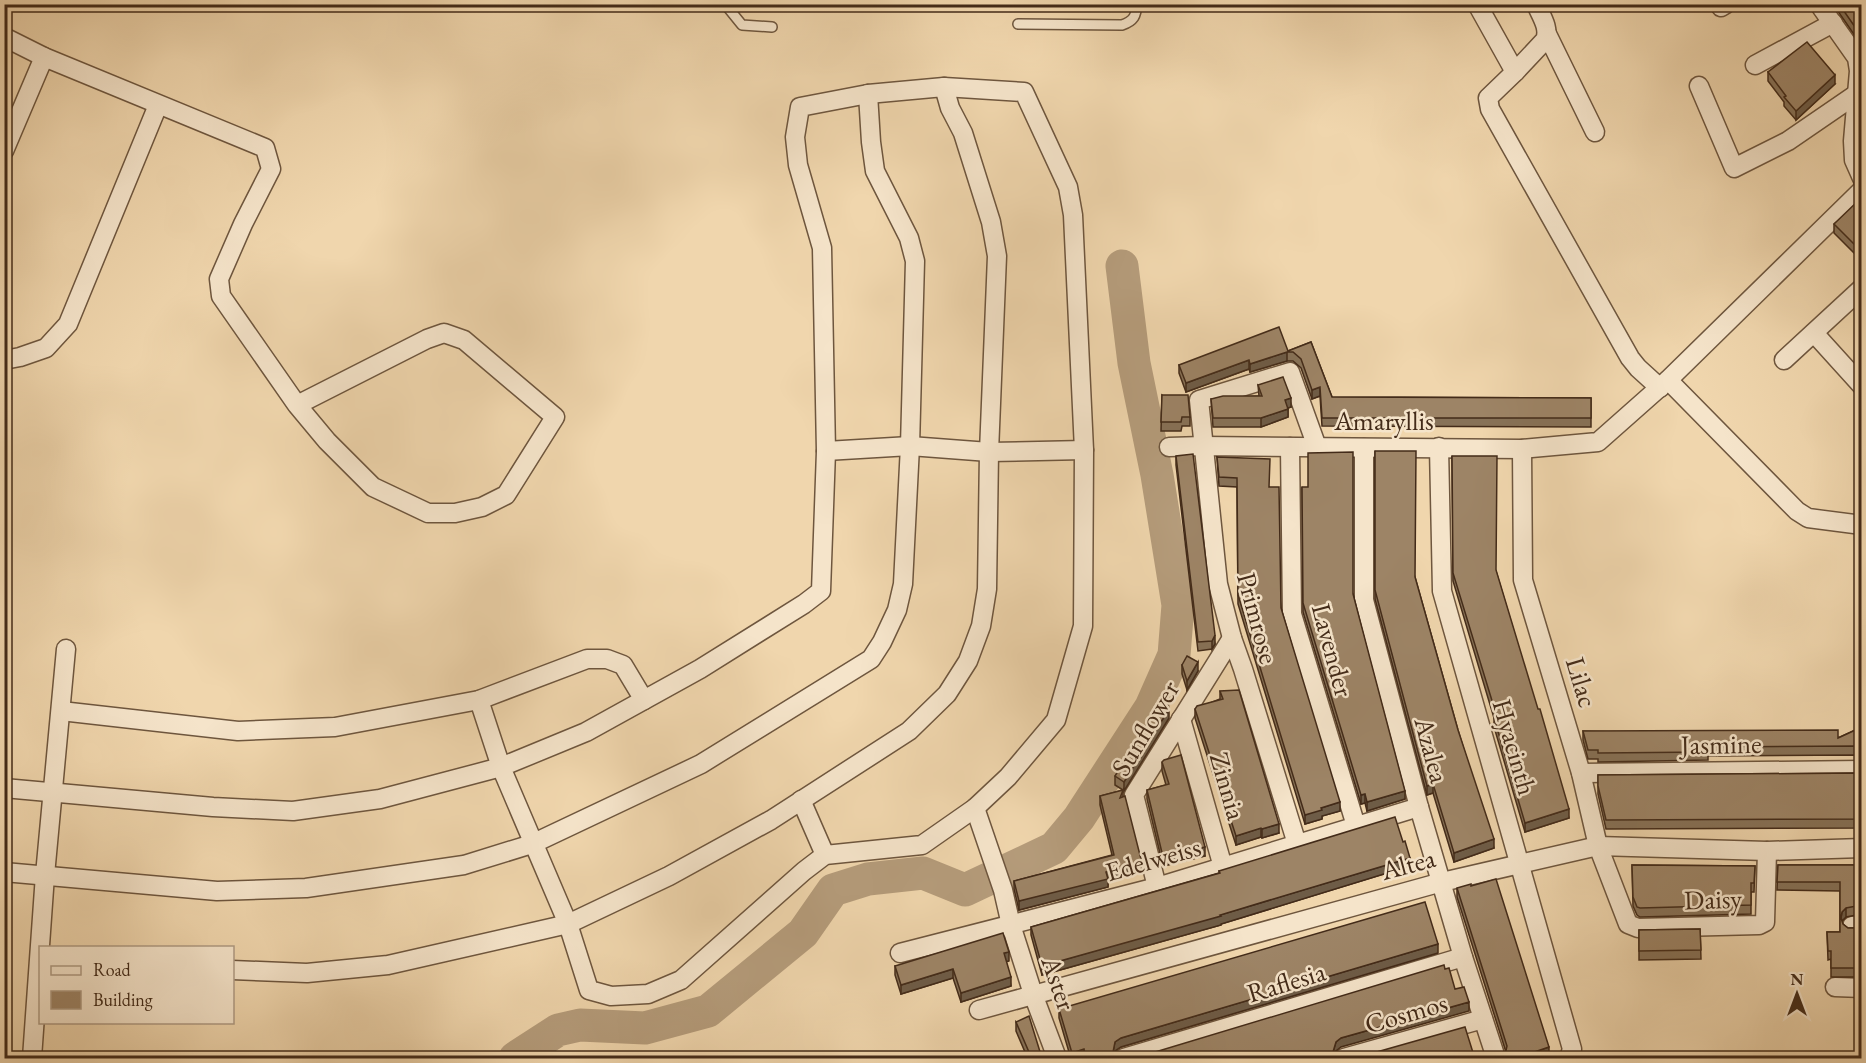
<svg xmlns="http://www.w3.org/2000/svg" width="1866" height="1063" font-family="'EB Garamond',serif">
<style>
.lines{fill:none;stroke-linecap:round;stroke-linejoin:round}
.river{stroke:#b59c7b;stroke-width:33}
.lane-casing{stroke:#6e563e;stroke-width:12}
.street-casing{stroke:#6e563e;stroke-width:21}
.lane{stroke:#f5e4ca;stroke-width:9}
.street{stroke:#f5e4ca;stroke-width:18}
.wall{fill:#877258;stroke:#432b19;stroke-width:1.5}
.shaded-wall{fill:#6e5c47;stroke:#432b19;stroke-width:1.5}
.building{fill:#9d8466;stroke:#432b19;stroke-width:1.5}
.labels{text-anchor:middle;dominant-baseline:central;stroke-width:5;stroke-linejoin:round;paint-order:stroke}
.street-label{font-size:27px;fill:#432b19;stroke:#f5e4ca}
</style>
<rect width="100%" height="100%" fill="#f0d6ad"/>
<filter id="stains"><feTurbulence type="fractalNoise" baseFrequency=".00333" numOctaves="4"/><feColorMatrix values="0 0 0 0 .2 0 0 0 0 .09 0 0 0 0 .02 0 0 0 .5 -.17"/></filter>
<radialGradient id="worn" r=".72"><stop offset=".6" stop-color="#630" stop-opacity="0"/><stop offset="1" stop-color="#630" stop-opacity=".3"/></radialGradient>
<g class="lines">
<path class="river" d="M515,1058L558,1030L580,1025L645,1028L708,1011L803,933L833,890L868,879L923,873L965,890L1054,848L1079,818L1151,707L1174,655L1178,605L1157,475L1134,363L1122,266"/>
<defs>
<g id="lane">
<path d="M725,4L742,25L772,27"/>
<path d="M1018,24L1122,25C1134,21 1136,16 1137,4"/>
</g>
<g id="street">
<path d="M1477,4L1515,72"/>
<path d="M1536,4C1541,16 1550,28 1545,40L1515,72L1488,98L1490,109L1630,358L1638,368L1660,388"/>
<path d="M1819,4L1857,58L1859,71L1853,141L1854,160L1862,178"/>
<path d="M1721,7L1726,4"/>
<path d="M1547,34L1595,132"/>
<path d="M4,37L44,57L265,148L271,169L243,224L219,279L221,296L297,405L327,441L373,487L428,513H455L482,507L506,495L555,417L464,340L444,333L427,339L297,405"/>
<path d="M1755,65L1833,23"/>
<path d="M1699,86L1734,168L1788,141L1858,93"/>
<path d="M4,151L44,57"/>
<path d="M1814,333L1862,386"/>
<path d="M4,360L20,357L46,348L68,324L158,105"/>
<path d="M1784,360L1862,288"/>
<path d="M1668,380L1797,511L1808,518L1862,525"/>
<path d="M1169,447L1203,446L1522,449L1598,442L1668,380L1862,190"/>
<path d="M1290,447L1292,614L1356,826"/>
<path d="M1439,447L1442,591L1572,1049L1569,1058"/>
<path d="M1364,448V600L1419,807L1463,957L1496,1058"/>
<path d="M1522,449L1523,580L1581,773L1598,846L1628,924L1638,928L1759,925L1765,922L1767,851"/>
<path d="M826,451L910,446L989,452L1084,450"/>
<path d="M61,711L238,731L335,727L479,700L587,659H607L623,665L644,700"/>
<path d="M1181,719L1223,867"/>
<path d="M1581,773L1862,770"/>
<path d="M4,788L213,807L293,811L380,799L501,767L586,732L700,669L804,604L821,591L826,451L822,248L798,165L795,137L800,107L868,94L944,87L1024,92L1068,187L1073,215L1084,450L1083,626L1056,720L1008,777L975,808L922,845L825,855L804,871L681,980L648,994L611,996L589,990L568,924L501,767L479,700"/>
<path d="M801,800L825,855"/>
<path d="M975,808L1003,890L1011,925L1033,994L1057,1058"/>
<path d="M1297,844L1243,669L1232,638L1218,584L1199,400L1290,372L1317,447"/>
<path d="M4,872L217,891L306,888L464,865L532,844L701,764L871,659L882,642L897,610L903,584L910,446L915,261L909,238L875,171L871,142L868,94"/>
<path d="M1157,887L1134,795L1232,638"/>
<path d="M1852,926L1862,925"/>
<path d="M900,953L1157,887L1419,807"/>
<path d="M232,970L307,973L388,965L568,924L669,876L771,820L909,731L947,694L968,661L981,626L987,589L989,452L997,256L991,222L963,133L950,108L944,87"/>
<path d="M1835,987L1862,988"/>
<path d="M979,1010L1442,882L1598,846L1767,851L1862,848"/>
<path d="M32,1058L45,875L66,649"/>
<path d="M1124,1058L1463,957"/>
<path d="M1344,1058L1483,1019"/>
</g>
</defs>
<use href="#lane" class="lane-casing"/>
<use href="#street" class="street-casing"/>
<use href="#lane" class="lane"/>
<use href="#street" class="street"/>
</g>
<g class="wall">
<path d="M1833,4H1862V46Z"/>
<path d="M1768,72L1835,84L1796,120L1784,106V102L1768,81Z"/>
<path d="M1862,201V261L1834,233V224Z"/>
<path d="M1311,342L1332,397L1591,398V427L1322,426L1320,396L1312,399L1301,368L1293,361H1287L1250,372L1249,369L1186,392L1179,373V365L1288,351Z"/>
<path d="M1258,385L1291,407L1288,408V417L1261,427H1213L1211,399L1259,396Z"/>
<path d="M1162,395L1190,417V426H1182L1181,431H1161Z"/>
<path d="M1375,451L1415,577L1458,730L1494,848L1454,862L1433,793L1427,795L1375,599Z"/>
<path d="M1176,456L1215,644L1212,649L1198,651L1176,465Z"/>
<path d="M1452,456L1496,571L1569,818L1525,832L1494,727V718L1453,581Z"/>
<path d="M1217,457L1269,487L1281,608L1340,811L1322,816V819L1305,824L1238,604L1237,487L1219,486Z"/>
<path d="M1302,487L1353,594L1405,799L1367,811L1365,803L1361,804L1303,612Z"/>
<path d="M1182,665L1198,671L1187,690L1182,674Z"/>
<path d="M1220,691L1279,833L1262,838L1261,837L1236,845L1195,718V709L1220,699Z"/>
<path d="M1169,718L1123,790V797L1142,872L1108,880V887L1019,910L1014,889V881L1112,855L1100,805V796L1123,790L1115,785V776Z"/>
<path d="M1862,727V757L1858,759L1856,755L1708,756V760L1598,762V759H1588L1583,740V731L1838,738Z"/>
<path d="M1162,762L1205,856L1163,866L1147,799V790L1166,785L1162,771Z"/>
<path d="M1862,773V828L1606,829L1598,794V775Z"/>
<path d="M1632,865L1755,866L1754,892H1751V914L1640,917L1637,915L1633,906Z"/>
<path d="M1778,865H1862V914L1846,917L1842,921L1843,924L1848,928H1853L1862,927V977H1831V959L1828,960L1827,932H1840V891L1777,890Z"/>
<path d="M1410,866L1221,924V925L1042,975L1031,935V927L1219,873V871Z"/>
<path d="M1457,888L1549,1055L1540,1059H1505L1506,1052L1457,897Z"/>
<path d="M1700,929L1701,959L1639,960V930Z"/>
<path d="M1438,953L1121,1047L1115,1051V1054L1119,1059H1071L1059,1018V1009Z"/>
<path d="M1006,961L1011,986L961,1002L953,978L901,994L895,975V966L1009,961Z"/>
<path d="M1016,1022L1041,1055L1049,1059H1028L1016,1031Z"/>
</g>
<g class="shaded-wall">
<path d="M1835,75V84L1796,120V111Z"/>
<path d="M1287,352V361L1250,372V364Z"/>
<path d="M1249,360V369L1186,392V383Z"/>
<path d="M1320,387V396L1312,399V390Z"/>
<path d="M1291,398V407L1285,409V400Z"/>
<path d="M1288,409V417L1261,427V418Z"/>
<path d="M1215,635V644L1212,649V641Z"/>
<path d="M1198,662V671L1187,690V681Z"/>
<path d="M1169,709V718L1124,791V782Z"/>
<path d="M1862,748V757L1858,759V750Z"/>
<path d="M1433,784V793L1427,795V786Z"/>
<path d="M1405,791V799L1367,811V802Z"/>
<path d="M1365,794V803L1361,804V795Z"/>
<path d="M1340,802V811L1322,816V819L1305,824V815L1321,808Z"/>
<path d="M1569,809V818L1525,832V823Z"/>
<path d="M1279,824V833L1262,838V829Z"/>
<path d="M1261,828V837L1236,845V836Z"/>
<path d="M1494,839V848L1454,862V853Z"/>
<path d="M1205,847V856L1163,866V857Z"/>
<path d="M1410,858V866L1221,924V925L1042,975V966L1220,915Z"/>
<path d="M1142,863V872L1108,880V887L1019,910V901L1106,872Z"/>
<path d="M1846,908V917L1842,921L1841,918L1842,912Z"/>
<path d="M1438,944V953L1121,1047L1115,1051L1114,1059L1113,1052L1115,1042L1121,1038Z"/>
<path d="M1009,952V961L1004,962V953Z"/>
<path d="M953,969V978L901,994V985Z"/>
<path d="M1011,977V986L961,1002V993Z"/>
<path d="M1469,1002V1011L1341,1047L1336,1051L1334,1059L1333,1052L1336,1042L1341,1038Z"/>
<path d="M1549,1047V1055L1540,1059H1514Z"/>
<path d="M1084,1049V1058L1072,1059V1053Z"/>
</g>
<g class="building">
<path d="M1839,4H1862V37Z"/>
<path d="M1807,42L1835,75L1796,111L1784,97L1786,96L1768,72Z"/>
<path d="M1860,199L1862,201V252L1834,224Z"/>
<path d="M1279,327L1288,351L1311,342L1332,397L1591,398V418H1322L1320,387L1312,390L1301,359L1293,352H1287L1250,364L1249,360L1186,383L1179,365Z"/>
<path d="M1283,377L1291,398L1285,400L1288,409L1261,418H1213L1211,399L1223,396H1262L1258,385Z"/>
<path d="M1162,395H1188L1190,417H1182L1181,422H1161Z"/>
<path d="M1375,451H1416L1415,577L1458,730L1494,839L1454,853L1433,784L1427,786L1375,590Z"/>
<path d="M1353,452V594L1405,791L1367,802L1365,794L1361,795L1303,603L1302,487H1308V453Z"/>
<path d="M1193,454L1215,635L1212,641L1198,642L1176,456Z"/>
<path d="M1452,456H1497L1496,570L1538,709H1540L1569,809L1525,823L1494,718L1497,717L1453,573Z"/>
<path d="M1217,457L1270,459L1269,487H1279L1281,608L1340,802L1321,808L1322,810L1305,815L1238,595L1237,478L1219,477Z"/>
<path d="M1187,656L1198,662L1187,681L1182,665Z"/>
<path d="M1239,690L1279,824L1262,829L1261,828L1236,836L1195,709L1197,706L1223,699L1220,691Z"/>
<path d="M1165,693L1169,709L1124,782L1115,776Z"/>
<path d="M1862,727V748L1858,750L1856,746L1708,747V752L1598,753V750H1588L1583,731L1838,730V738Z"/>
<path d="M1181,755L1205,847L1163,857L1147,790L1169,784L1162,762L1164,760Z"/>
<path d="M1862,773V819L1606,820L1598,786V775Z"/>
<path d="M1123,790L1120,798L1125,796L1142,863L1106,872L1108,879L1019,901L1014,881L1114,855L1100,796Z"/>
<path d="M1395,817L1403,842L1405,841L1410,858L1220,915L1221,916L1042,966L1031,927L1220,873L1219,871Z"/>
<path d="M1632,865L1755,866L1754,883H1751V905L1640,908L1637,907L1633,897Z"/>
<path d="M1778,865H1862V905L1846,908L1842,912L1841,918L1843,924L1848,928H1853L1862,927V968H1831V951H1828L1827,932H1840V882H1777Z"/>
<path d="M1496,879L1549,1047L1514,1059H1506L1505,1055L1507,1046L1457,888L1471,884V886Z"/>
<path d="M1425,902L1438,944L1121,1038L1115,1042L1113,1052L1117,1058L1119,1059H1086L1084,1049L1072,1053L1059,1009Z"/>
<path d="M1700,929L1701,950L1639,951V930Z"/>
<path d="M1003,933L1009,952L1004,953L1011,977L961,993L953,969L901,985L895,966Z"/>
<path d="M1444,965L1445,969L1449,968L1455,989L1464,987L1469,1002L1341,1038L1336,1042L1333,1052L1337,1058L1339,1059H1132Z"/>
<path d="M1029,1016L1041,1055L1047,1053L1049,1059H1032L1016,1022Z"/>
<path d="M1465,1027L1475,1059H1352Z"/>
</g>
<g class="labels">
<g class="street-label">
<text x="1384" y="420">Amaryllis</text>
<text transform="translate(1258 618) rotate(75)">Primrose</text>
<text transform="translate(1333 650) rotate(75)">Lavender</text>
<text transform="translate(1582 682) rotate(73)">Lilac</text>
<text transform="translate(1145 728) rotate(-59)">Sunflower</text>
<text transform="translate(1721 744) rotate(-1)">Jasmine</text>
<text transform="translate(1515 747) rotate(74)">Hyacinth</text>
<text transform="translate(1432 750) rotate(75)">Azalea</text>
<text transform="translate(1228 786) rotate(74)">Zinnia</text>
<text transform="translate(1153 859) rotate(-16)">Edelweiss</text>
<text transform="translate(1408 864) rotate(-15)">Altea</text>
<text transform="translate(1713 899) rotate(-2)">Daisy</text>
<text transform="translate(1286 982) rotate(-17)">Raflesia</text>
<text transform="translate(1059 983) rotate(71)">Aster</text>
<text transform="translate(1406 1013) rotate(-16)">Cosmos</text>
</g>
</g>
<rect width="1866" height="1063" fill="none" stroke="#f0d6ad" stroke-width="24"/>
<rect x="6" y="6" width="1854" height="1051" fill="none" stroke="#432b19" stroke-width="3"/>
<rect x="12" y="12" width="1842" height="1039" fill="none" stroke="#432b19" stroke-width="1.5"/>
<rect x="39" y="946" width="195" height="78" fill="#f5e4ca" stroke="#ae9a83" stroke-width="1.5"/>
<rect x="51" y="966" width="30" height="9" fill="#f5e4ca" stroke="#ae9a83" stroke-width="1.5"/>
<text x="93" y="976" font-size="18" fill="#432b19">Road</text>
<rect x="51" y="991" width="30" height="18" fill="#9d8466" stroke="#ae9a83" stroke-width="1.5"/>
<text x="93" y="1006" font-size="18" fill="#432b19">Building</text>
<g transform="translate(1797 994)" stroke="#f5e4ca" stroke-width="4.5" paint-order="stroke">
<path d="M0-4.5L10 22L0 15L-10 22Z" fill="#432b19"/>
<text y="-9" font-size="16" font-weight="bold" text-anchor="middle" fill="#432b19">N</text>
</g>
<rect width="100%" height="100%" filter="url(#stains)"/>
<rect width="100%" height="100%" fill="url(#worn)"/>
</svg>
